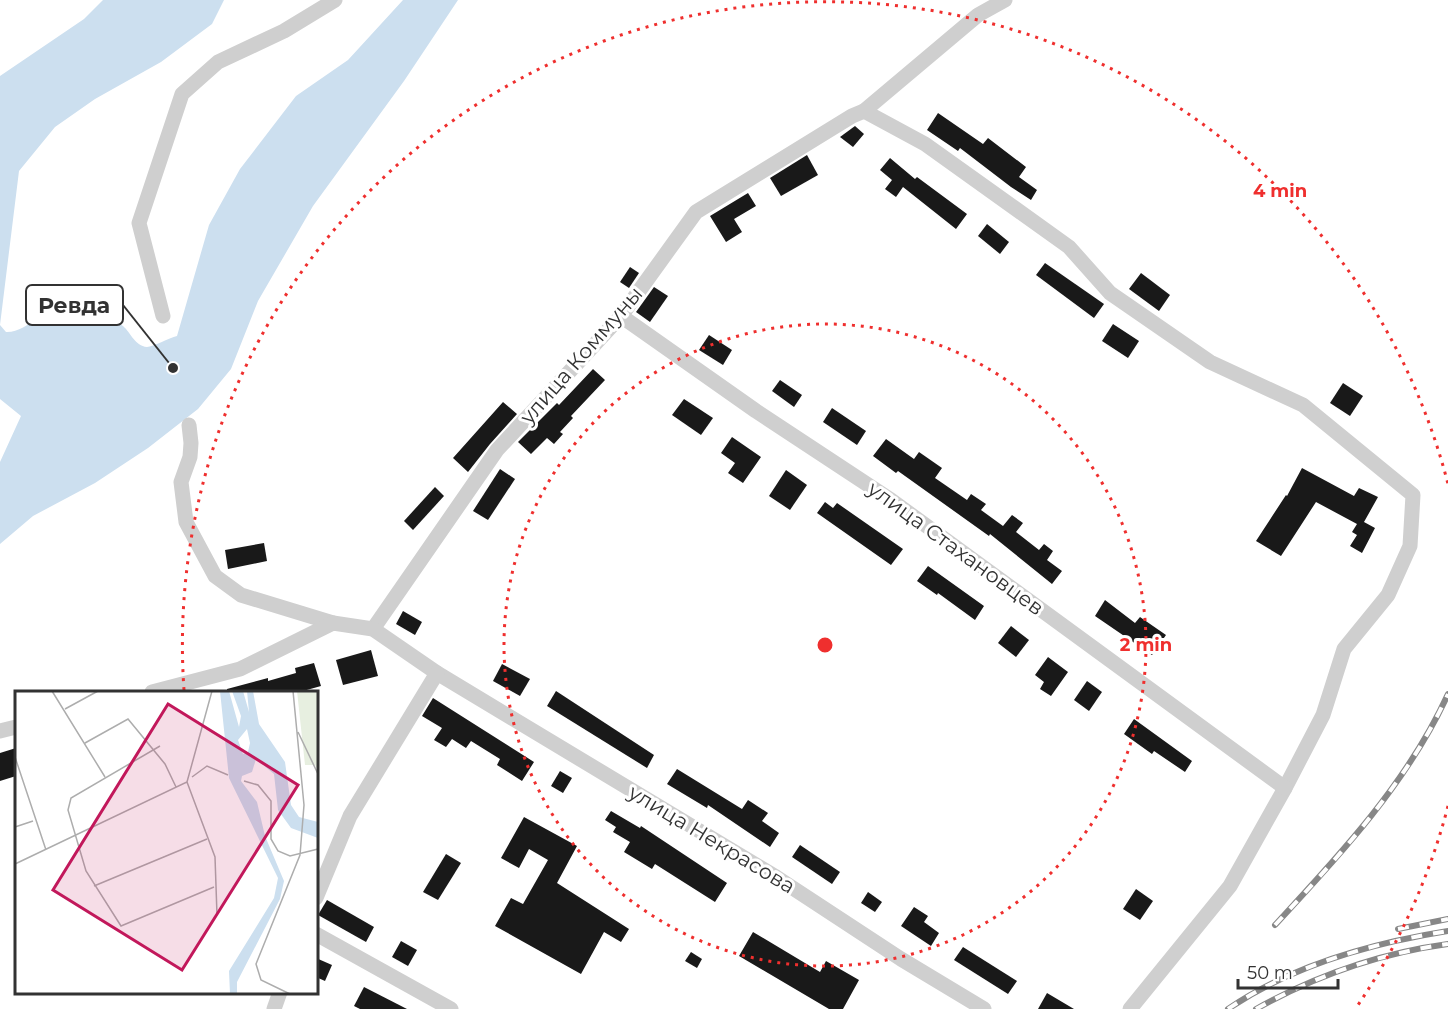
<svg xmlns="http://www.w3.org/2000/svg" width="1448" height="1009" font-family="Montserrat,sans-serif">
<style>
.water{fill:#ccdfef}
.building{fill:#191919}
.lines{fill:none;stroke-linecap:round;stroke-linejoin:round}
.street{stroke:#cfcfcf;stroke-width:15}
.rail-casing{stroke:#878787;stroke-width:6}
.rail{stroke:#fff;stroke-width:4;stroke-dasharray:11;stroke-linecap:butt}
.ring{fill:none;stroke:#ef2f2e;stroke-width:3;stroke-dasharray:3 6}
.labels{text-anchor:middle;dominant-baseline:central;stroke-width:6;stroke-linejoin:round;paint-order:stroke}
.street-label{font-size:21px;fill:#323232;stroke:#fff}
.inset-road{fill:none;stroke:#adadad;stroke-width:1.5}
.view{fill:#c2185b;fill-opacity:0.15;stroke:#c2185b;stroke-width:3}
.inset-edge{fill:none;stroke:#323232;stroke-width:3}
.centre{fill:#ef2f2e;stroke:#fff;stroke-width:3}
.ring-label{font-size:18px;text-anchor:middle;font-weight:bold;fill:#ef2f2e;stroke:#fff;stroke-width:6;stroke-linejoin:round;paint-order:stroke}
.leader{fill:none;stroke:#323232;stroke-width:2}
.callout-dot{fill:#323232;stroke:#fff;stroke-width:2}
.callout{fill:#fff;stroke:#323232;stroke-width:2}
.callout-label{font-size:22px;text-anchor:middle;font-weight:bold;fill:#323232}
</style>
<rect width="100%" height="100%" fill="#fff"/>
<path class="water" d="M103,0H224L212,24L161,62L95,99L55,127L19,171L0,325L6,332C31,333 47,298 83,303C91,305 115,320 123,326C131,333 135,346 147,347C153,347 169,338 177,336L209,225L240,169L296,96L348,60L403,0H458L404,81L313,206L258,301L231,369L198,409L148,448L95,483L33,516L0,544V462L21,416L0,399V76L84,19Z"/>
<g class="building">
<path d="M938,113L983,144L988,138L1026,167L1019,177L1037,190L1031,200L1011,187L960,148L958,151L927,130Z"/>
<path d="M855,126L864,134L853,147L840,137Z"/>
<path d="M807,155L818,175L781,196L770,178Z"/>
<path d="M890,158L915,179L917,177L967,214L956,229L903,187L896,197L885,189L892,180L880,170Z"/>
<path d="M748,193L756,206L734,219L742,232L726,242L710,216Z"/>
<path d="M987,224L1009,242L1000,254L978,236Z"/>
<path d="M1045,263L1104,304L1094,318L1036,275Z"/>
<path d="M630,267L639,273L629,288L620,282Z"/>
<path d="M1141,273L1170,295L1159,311L1129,289Z"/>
<path d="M654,287L668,296L650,322L636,312Z"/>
<path d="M1113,324L1139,341L1128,358L1102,341Z"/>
<path d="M709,335L732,350L723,365L699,350Z"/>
<path d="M593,369L605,380L571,416L573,418L560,432L563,434L554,444L547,438L531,454L518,442L557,403L559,405Z"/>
<path d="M780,380L802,395L794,407L772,391Z"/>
<path d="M1343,383L1363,396L1350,416L1330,403Z"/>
<path d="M684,399L713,418L701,435L672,415Z"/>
<path d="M503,402L517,414L490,444L468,472L453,458Z"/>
<path d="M832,408L866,431L857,445L823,422Z"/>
<path d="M732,437L761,457L743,483L728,473L735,463L721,453Z"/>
<path d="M886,439L914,459L919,452L942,468L935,478L967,500L971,494L986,504L981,510L1003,526L1012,515L1023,523L1016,532L1039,550L1044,544L1053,551L1047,560L1062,571L1052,584L990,534L989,536L898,471L896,473L873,456Z"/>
<path d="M1302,468L1354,496L1359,488L1378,497L1364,522L1375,528L1362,553L1350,546L1357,535L1352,532L1357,524L1316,502L1281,556L1256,541L1286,495L1287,496Z"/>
<path d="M500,469L515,479L488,520L473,511Z"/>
<path d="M786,470L807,485L790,510L769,496Z"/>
<path d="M435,487L444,496L413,530L404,521Z"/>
<path d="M825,502L833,508L837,503L903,549L891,565L817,513Z"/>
<path d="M264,543L267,561L228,569L225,550Z"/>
<path d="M928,566L984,606L975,620L938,593L937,595L917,581Z"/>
<path d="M1105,600L1135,623L1140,617L1166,635L1152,655L1095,616Z"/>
<path d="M403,611L422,622L415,635L396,624Z"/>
<path d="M1011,626L1029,640L1016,657L998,643Z"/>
<path d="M371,650L378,676L343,685L336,660Z"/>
<path d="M1048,657L1068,672L1051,696L1040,689L1044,682L1035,675Z"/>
<path d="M314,663L321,686L296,693H227V689L268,678V681L296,673L295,668Z"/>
<path d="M502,664L530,679L520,696L493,681Z"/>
<path d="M1087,681L1102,692L1089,711L1074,700Z"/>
<path d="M556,691L654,755L647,768L547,706Z"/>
<path d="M433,698L534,762L522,781L497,765L500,759L471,741L466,748L452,739L446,747L434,740L442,728L422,716Z"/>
<path d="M1134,719L1192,761L1185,772L1154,751L1152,754L1124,734Z"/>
<path d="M16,748V776L0,781V753Z"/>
<path d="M677,769L742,809L748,800L768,813L762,821L779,833L770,847L708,805L707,808L667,784Z"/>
<path d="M560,771L572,778L563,793L551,786Z"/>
<path d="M611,811L640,828L641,826L727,883L715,902L655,864L652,869L624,852L630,842L613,832L616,827L605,820Z"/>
<path d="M524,817L577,846L557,883L629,929L621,942L604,932L581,974L495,926L511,898L523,904L548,860L529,849L519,868L501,858Z"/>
<path d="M800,845L840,872L832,884L792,857Z"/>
<path d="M446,854L461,863L438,900L423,892Z"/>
<path d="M1136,889L1153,901L1140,920L1123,909Z"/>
<path d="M868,892L882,902L875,912L861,903Z"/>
<path d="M327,900L374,927L366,942L318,915Z"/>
<path d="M914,907L928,916L924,922L939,933L931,946L901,926Z"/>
<path d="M753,932L820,972L826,961L859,980L843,1009H829L739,956Z"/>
<path d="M401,941L417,950L408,966L392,957Z"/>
<path d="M963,947L1017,981L1008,994L954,960Z"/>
<path d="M691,952L702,959L697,968L685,961Z"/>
<path d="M316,958L332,965L325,981L316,977Z"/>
<path d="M364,987L407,1009H360L354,1006Z"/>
<path d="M1047,993L1074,1009H1038Z"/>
</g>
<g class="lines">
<g class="street">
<path d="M864,111L925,144L1069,247L1110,293L1210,362L1303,405L1413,495L1410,546L1388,595L1344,649L1323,715L1285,788L1230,886L1130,1009"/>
<path d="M163,316L139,223L182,94L218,62L284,31L335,0"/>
<path d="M621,316L756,411L891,500L1285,788"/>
<path d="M189,425L191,443L190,457L181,482L186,522L215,576L241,595L333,623"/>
<path d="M373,629L497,450L621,316L696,212L852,116L864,111L978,15L1005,0"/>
<path d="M152,692L240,669L333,623L373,629L437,673L776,877L901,959L984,1009"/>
<path d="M0,731L16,727"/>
<path d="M316,898L350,816L437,673"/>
<path d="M316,934L451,1009"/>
<path d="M274,1009L280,992"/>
</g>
<defs>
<g id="rail">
<path d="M1275,925C1340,855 1408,782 1448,694"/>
<path d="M1398,929L1448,919"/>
<path d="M1228,1009C1291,966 1372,943 1448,931"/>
<path d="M1256,1009C1315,976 1381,953 1448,944"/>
</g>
</defs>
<use href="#rail" class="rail-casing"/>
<use href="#rail" class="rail"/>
</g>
<g class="ring">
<circle cx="825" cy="645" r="321"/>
<path d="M1448 806A643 643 0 0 1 1358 1005M184 690A643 643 0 0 1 1448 484"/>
</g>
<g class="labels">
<g class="street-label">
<text transform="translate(581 355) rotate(-49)">улица Коммуны</text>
<text transform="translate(956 548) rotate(36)">улица Стахановцев</text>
<text transform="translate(712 839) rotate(31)">улица Некрасова</text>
</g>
</g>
<g transform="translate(15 691)">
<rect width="303" height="303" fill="#fff"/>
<path d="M282,0H303V79L300,74H290Z" fill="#e7efe0"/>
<path d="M205,0H214L224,36L226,25L217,0H228L234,21L232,0H238L244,33L270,71L276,114L284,126L303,131V147L276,137L263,119L259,83L241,68L237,81L227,85L226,90L242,111L250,145L269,190L265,208L222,291V303H215L214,280L259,207L263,187L214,87ZM232,38L235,52L233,61L228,63L223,49Z" fill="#ccdfef" fill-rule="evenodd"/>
<path class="inset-road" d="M37,0L90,86M50,18L83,0M283,41L303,83M70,52L113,28L150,73L161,96M145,55L56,107L53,119L71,180L106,235L199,196M0,66L31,159M177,86L192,75L213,84M229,90L243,94L256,110V148L263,160L275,165L303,158M172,91L200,166L202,224M0,136L18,130M0,173L172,91L197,0M79,195L192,148M275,303L246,289L241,273L285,164L289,114L278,0"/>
<path class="view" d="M153,13L283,94L167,279L38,199Z"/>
<rect width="303" height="303" class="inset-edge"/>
</g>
<circle cx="825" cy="645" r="9" class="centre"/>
<g class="ring-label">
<text x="1280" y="197">4 min</text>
<text x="1146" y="651">2 min</text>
</g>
<path class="leader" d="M173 368L123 305"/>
<circle class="callout-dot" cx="173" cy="368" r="6"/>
<rect class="callout" x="26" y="285" width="97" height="40" rx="6"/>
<g class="callout-label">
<text x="74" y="313">Ревда</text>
</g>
<path d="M1238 979v9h100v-9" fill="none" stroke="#323232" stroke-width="3"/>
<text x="1247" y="979" font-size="18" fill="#323232" stroke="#ffffff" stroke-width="4.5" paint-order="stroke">50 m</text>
</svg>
